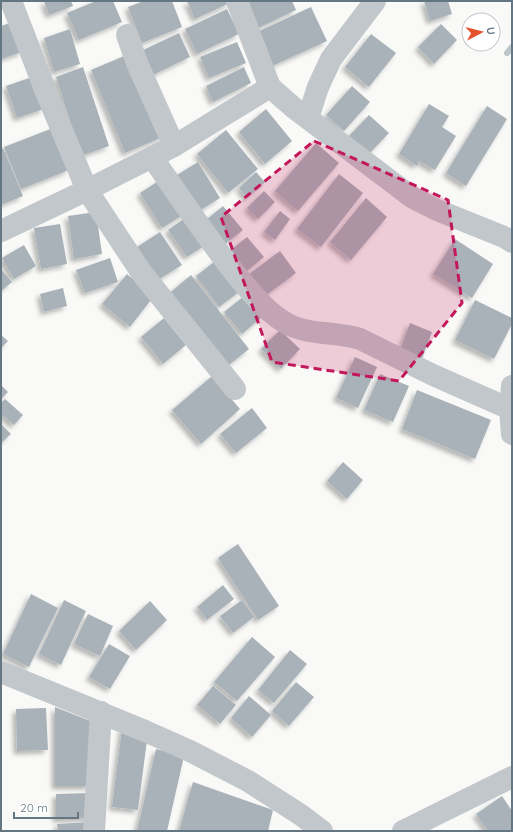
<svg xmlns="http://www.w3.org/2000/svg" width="513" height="832" font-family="Quicksand,sans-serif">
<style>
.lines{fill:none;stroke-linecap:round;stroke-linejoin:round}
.stream{stroke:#bac6ca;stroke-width:6}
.building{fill:#a9b2b8;filter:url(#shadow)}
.minor{stroke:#c2c7cb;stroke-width:22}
.marked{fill:#c2185b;fill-opacity:0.2;stroke:#c2185b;stroke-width:3;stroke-dasharray:8 5;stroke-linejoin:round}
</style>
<defs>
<filter id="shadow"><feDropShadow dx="-3.5" dy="3.5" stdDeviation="2" flood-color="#0004"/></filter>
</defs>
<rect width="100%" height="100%" fill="#f9f9f7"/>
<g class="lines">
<path class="stream" d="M507,53L512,47"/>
</g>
<g class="building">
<path d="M44,1H71L73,6L49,15Z"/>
<path d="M96,1H113L122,22L79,40L67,13Z"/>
<path d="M144,1H172L182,27L142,43L128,7Z"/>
<path d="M187,1H232V2L195,19Z"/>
<path d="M241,1H292L296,10L254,30Z"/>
<path d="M424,1H448L452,14L430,21Z"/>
<path d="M311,7L327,41L272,66L257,32Z"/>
<path d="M227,9L239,34L197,54L185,29Z"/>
<path d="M13,22L22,52L1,59V26Z"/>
<path d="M441,24L457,40L434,64L418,47Z"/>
<path d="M70,29L80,64L54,72L44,38Z"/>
<path d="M179,33L190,57L153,75L141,51Z"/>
<path d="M371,34L396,53L369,87L345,67Z"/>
<path d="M237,42L246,63L209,78L200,57Z"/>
<path d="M129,54L163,137L125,153L91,70Z"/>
<path d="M83,67L109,146L81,156L56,77Z"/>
<path d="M244,67L251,83L213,102L206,86Z"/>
<path d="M32,77L44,109L17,118L6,86Z"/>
<path d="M352,86L370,102L344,131L326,115Z"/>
<path d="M429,104L449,116L442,127L456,136L435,170L419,161L417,166L399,154Z"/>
<path d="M487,106L507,119L466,186L446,173Z"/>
<path d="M266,109L292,141L265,164L239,132Z"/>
<path d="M369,115L389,133L368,155L348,137Z"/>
<path d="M53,128L69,170L21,189L4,147Z"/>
<path d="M226,130L258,169L228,193L197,154Z"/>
<path d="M316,143L339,163L298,211L275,191Z"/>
<path d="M3,148L23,196L1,205V149Z"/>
<path d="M198,162L220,198L199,211L177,175Z"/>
<path d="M256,172L265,182L247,198L239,188Z"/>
<path d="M339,174L363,193L321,247L297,229Z"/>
<path d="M163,178L186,213L162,228L140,193Z"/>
<path d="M264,191L275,202L258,219L247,208Z"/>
<path d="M366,198L387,217L351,260L330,242Z"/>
<path d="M223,206L243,230L220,248L201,224Z"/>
<path d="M280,211L290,219L275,240L264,232Z"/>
<path d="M96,212L102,254L74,259L68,216Z"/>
<path d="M188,216L207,244L187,257L168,230Z"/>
<path d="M60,224L67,264L41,269L34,228Z"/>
<path d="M160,232L182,265L158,280L137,247Z"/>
<path d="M247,237L264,257L242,275L226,254Z"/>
<path d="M455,239L493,264L472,298L433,274Z"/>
<path d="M24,245L36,266L14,279L2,258Z"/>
<path d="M280,251L296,273L265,296L249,274Z"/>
<path d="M110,258L118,282L85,293L76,270Z"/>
<path d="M219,258L243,289L219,307L196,276Z"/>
<path d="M1,269L12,282L1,291Z"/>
<path d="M127,274L154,296L130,327L102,304Z"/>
<path d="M191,275L249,349L224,369L166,296Z"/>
<path d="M63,288L67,306L44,312L40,294Z"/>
<path d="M244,296L262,317L242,334L224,312Z"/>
<path d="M475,300L512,318V324L494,359L455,340Z"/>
<path d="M164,318L186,345L163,364L141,337Z"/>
<path d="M410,323L432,332L420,364L398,355Z"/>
<path d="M280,330L300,349L281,369L261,349Z"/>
<path d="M1,335L8,341L1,348Z"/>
<path d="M355,357L377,367L358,408L336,398Z"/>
<path d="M380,374L409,386L393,422L364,410Z"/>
<path d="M212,376L240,409L201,444L172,410Z"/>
<path d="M1,385L8,392L1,399Z"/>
<path d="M417,390L491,420L475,459L402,429Z"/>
<path d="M5,399L23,415L14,425L1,414V403Z"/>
<path d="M252,408L267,428L236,453L220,434Z"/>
<path d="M1,424L11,434L1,443Z"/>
<path d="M343,462L363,480L347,499L327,481Z"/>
<path d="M238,544L279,606L258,620L218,558Z"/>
<path d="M223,585L234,599L207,620L197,607Z"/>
<path d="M31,594L58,608L29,667L3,654Z"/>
<path d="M64,600L86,611L61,665L39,654Z"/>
<path d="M242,600L254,617L233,633L220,616Z"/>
<path d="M150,601L167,620L136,650L119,631Z"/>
<path d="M88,614L113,626L100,656L74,644Z"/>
<path d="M252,637L275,657L237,701L214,682Z"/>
<path d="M109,644L130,656L110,689L89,677Z"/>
<path d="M290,650L307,664L274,703L258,690Z"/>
<path d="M296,682L314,697L289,726L272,711Z"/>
<path d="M213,686L236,705L220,724L197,705Z"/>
<path d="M249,696L271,715L252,737L231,718Z"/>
<path d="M55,707L93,722L90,786H55Z"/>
<path d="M46,708L48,750L17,751L16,709Z"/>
<path d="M122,728L148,732L138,810L112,807Z"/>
<path d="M156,749L184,756L167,831H137Z"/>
<path d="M193,782L273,810L268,831H179Z"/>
<path d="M91,793L92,818L56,819V794Z"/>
<path d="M502,796L512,811V831H488L476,814Z"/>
<path d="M90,822L91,831H58L57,824Z"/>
</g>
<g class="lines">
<g class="minor">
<path d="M11,1L46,92L87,190L141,272L235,389"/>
<path d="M237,1L270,87"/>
<path d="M127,35L137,63L174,146"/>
<path d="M308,118L318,87L331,59L375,1"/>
<path d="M152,157C179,196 205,235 234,272C249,290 265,311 286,323C308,336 337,331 360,339L433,375L510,409"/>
<path d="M1,231L87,190L174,146L270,87L294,108L413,198L437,210L504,237L512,242"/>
<path d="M512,386L510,409L512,434"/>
<path d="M1,672L145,731L190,751L248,781L301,815L322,831"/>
<path d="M94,831L101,712"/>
<path d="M403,831L512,777"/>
</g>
</g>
<path class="marked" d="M314,141L448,200L462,303L399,381L272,362L221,217Z"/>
<rect width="513" height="832" fill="none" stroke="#647682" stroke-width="4"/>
<g transform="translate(481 32) rotate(83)"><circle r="19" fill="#ffffff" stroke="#c1c8cd"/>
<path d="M0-3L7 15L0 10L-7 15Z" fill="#e4512c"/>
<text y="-6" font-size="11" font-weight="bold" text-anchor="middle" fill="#647682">U</text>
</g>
<path d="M14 812v6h64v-6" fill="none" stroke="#647682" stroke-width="2"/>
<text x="20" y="812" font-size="12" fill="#647682" stroke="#ffffff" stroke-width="3" paint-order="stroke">20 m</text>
</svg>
